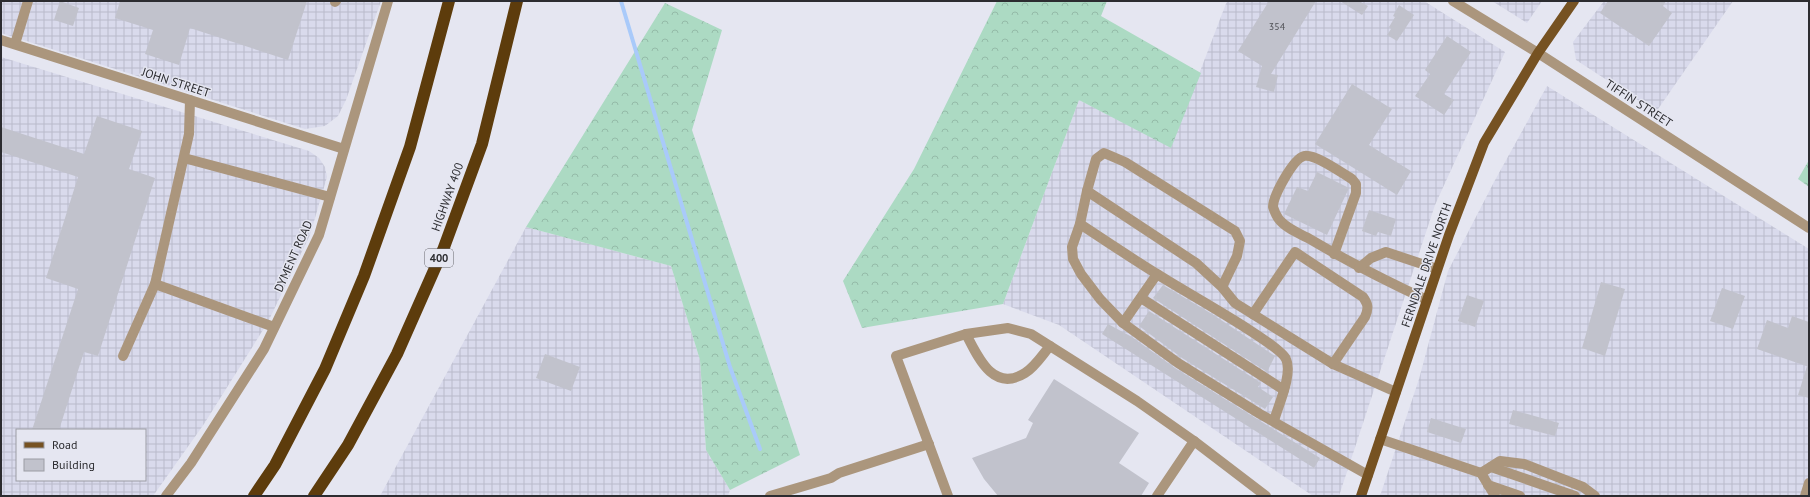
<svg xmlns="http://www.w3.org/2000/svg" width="1810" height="497" font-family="'PT Sans',sans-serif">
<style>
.industrial{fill:url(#industrial-grid);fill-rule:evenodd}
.forest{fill:url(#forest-crowns)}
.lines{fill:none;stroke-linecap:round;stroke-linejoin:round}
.stream{stroke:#a9cafa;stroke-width:4}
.building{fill:#c1c2cc}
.minor{stroke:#ab967d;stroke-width:10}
.major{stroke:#765222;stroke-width:10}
.highway{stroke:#5d3c0c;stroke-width:12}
.labels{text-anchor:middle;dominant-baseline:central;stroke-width:3;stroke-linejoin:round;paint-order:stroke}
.number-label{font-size:10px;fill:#515257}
.shield{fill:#e5e6f1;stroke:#64646a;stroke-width:1}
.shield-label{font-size:11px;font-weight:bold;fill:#2c2c30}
.street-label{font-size:12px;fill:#2c2c30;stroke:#e5e6f1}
</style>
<defs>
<pattern id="industrial-grid" width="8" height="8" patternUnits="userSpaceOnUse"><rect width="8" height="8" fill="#d9daec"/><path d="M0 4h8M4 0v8" fill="none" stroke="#babbcb"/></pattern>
<pattern id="forest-crowns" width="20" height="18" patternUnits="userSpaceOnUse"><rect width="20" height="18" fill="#acdac3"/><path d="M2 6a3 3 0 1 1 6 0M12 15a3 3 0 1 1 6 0" fill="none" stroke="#94bba8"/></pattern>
</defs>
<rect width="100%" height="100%" fill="#e5e6f1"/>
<g class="industrial">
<path d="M1,1H381L346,100L338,116L325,126L305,129L1,33Z"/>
<path d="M1227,1H1424L1505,52L1435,205L1339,496H1313L1059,325L1003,304L1079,100L1171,147Z"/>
<path d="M1492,1H1542L1527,23Z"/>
<path d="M1604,1H1733L1656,112L1576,60L1573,42Z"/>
<path d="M1,57L309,151L319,158L325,167L327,177L310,235L268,322L204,424L153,496H1ZM17,430H145V480H17Z"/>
<path d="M1547,86L1809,249V496H1380L1419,379L1448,271L1494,182Z"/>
<path d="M526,227L671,266L700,360L706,450L730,490L728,496H380Z"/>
</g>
<g class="forest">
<path d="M997,1H1107L1101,16L1201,73L1171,148L1079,100L1003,304L862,328L843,281L914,169Z"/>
<path d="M665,3L722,30L692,130L800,455L730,490L706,450L700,360L671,266L526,227Z"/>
<path d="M1809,160V187L1798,179Z"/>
</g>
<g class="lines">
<path class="stream" d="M621,1L730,367L760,449"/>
</g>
<g class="building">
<path d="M60,1L79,8L73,26L54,20Z"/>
<path d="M120,1H307L288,60L190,28L179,65L145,54L153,30L115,18Z"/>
<path d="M1269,1H1316L1271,74L1278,75L1274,92L1256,87L1262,66L1238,51Z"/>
<path d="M1340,1H1359L1368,6L1362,15Z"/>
<path d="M1608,1H1666L1663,6L1672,13L1649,46L1600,13Z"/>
<path d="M1399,5L1414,15L1397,41L1387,35L1391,29L1389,27L1395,17L1393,16Z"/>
<path d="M1447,36L1471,52L1444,94L1454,100L1444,115L1415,96L1430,74L1425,70Z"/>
<path d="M1352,84L1392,109L1369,145L1411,171L1397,195L1315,144Z"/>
<path d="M97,116L142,131L129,169L155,178L98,356L84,352L59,430H32L78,289L46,278L78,177L1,152V127L84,154Z"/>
<path d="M1317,172L1349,188L1327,235L1284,214L1297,187L1308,191Z"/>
<path d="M1369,210L1396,219L1391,236L1378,232L1376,236L1362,231Z"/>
<path d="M1601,282L1625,289L1605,356L1582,348Z"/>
<path d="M1163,285L1212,314L1275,356L1267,372L1153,298Z"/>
<path d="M1722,288L1745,296L1733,329L1710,321Z"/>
<path d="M1467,295L1484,301L1475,327L1458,321Z"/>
<path d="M1149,311L1261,383L1258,387L1273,397L1265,409L1182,358L1139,326Z"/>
<path d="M1792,316L1809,322V367L1757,349L1767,320L1788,328Z"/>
<path d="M1108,324L1132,337L1175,368L1320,458L1314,468L1102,334Z"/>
<path d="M545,354L580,367L571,391L536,378Z"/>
<path d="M1807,366L1809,367V398L1798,395Z"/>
<path d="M1054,379L1139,433L1119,463L1149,483L1141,496H998L984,479L972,458L1026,438L1033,423L1028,420Z"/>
<path d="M1513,410L1559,423L1555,436L1509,424Z"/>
<path d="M1431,418L1466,429L1461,443L1427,432Z"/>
</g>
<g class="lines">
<g class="minor">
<path d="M1453,1L1538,53L1809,228"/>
<path d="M335,2L336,1"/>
<path d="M1,40L344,149"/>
<path d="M15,44L28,1"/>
<path d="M190,100L189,134L155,284L274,327"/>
<path d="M184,158L330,197"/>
<path d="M1087,191L1080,224L1072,247L1073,259L1081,274L1100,299L1123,323L1178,363L1260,414L1368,475"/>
<path d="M1080,224C1106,241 1131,258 1157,274C1178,288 1279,343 1286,359C1293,374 1278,406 1274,421"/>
<path d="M1334,254L1356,193V184L1352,179C1342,173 1314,153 1304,156C1293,159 1273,196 1273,207C1274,210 1276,215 1278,218C1284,227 1298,233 1308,238C1347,261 1386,281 1427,300"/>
<path d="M1359,268L1371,258L1386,252L1437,269"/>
<path d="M1222,287L1237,256L1240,241L1235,231L1125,162L1104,153L1096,159L1087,191L1196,263L1222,287L1235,303L1333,364L1396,392"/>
<path d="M1141,298L1284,390"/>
<path d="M1253,314L1295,252L1363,297C1368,304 1369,308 1365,317L1333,364"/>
<path d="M1123,323L1157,274"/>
<path d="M966,334C978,357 993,393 1025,373C1035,367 1043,354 1050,346"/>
<path d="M123,356L155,284"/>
<path d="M1380,439L1481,473L1495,496"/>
<path d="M1491,467L1575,496"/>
<path d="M1481,473L1500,461L1524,464L1583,487L1595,496"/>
<path d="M1488,485L1520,496"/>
<path d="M166,496L191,463L264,349L319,235L388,1"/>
<path d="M770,496L831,478L839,473L929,444"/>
<path d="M948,496L896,356L966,334L1008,328L1031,334L1137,401L1194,441L1266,496"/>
<path d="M1157,496L1194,441"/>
<path d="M1805,496L1809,483"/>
</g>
<path class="major" d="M1361,496L1449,235L1484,143L1538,53L1574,1"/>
<g class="highway">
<path d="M254,496L275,465L325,369L364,276L410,147L449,1"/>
<path d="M314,496L348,445L397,354L443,250L482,144L517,1"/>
</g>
</g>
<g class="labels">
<g class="number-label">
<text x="1277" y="26">354</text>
</g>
<rect class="shield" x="425" y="249" width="28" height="18" rx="3"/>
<g class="shield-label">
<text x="439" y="258">400</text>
</g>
<g class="street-label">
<text transform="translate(176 82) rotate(18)">JOHN STREET</text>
<text transform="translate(1639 103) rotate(33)">TIFFIN STREET</text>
<text transform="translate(447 197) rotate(-70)">HIGHWAY 400</text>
<text transform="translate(293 256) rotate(-66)">DYMENT ROAD</text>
<text transform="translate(1426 265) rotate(-71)">FERNDALE DRIVE NORTH</text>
</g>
</g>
<rect width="1810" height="497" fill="none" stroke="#2c2c30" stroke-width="4"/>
<rect x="16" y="429" width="130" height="52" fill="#e5e6f1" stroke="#9b9ca4"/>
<rect x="24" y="442" width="20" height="6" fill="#765222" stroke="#9b9ca4"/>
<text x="52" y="449" font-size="12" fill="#2c2c30">Road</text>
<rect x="24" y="459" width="20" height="12" fill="#c1c2cc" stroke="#9b9ca4"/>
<text x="52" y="469" font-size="12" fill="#2c2c30">Building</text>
</svg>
